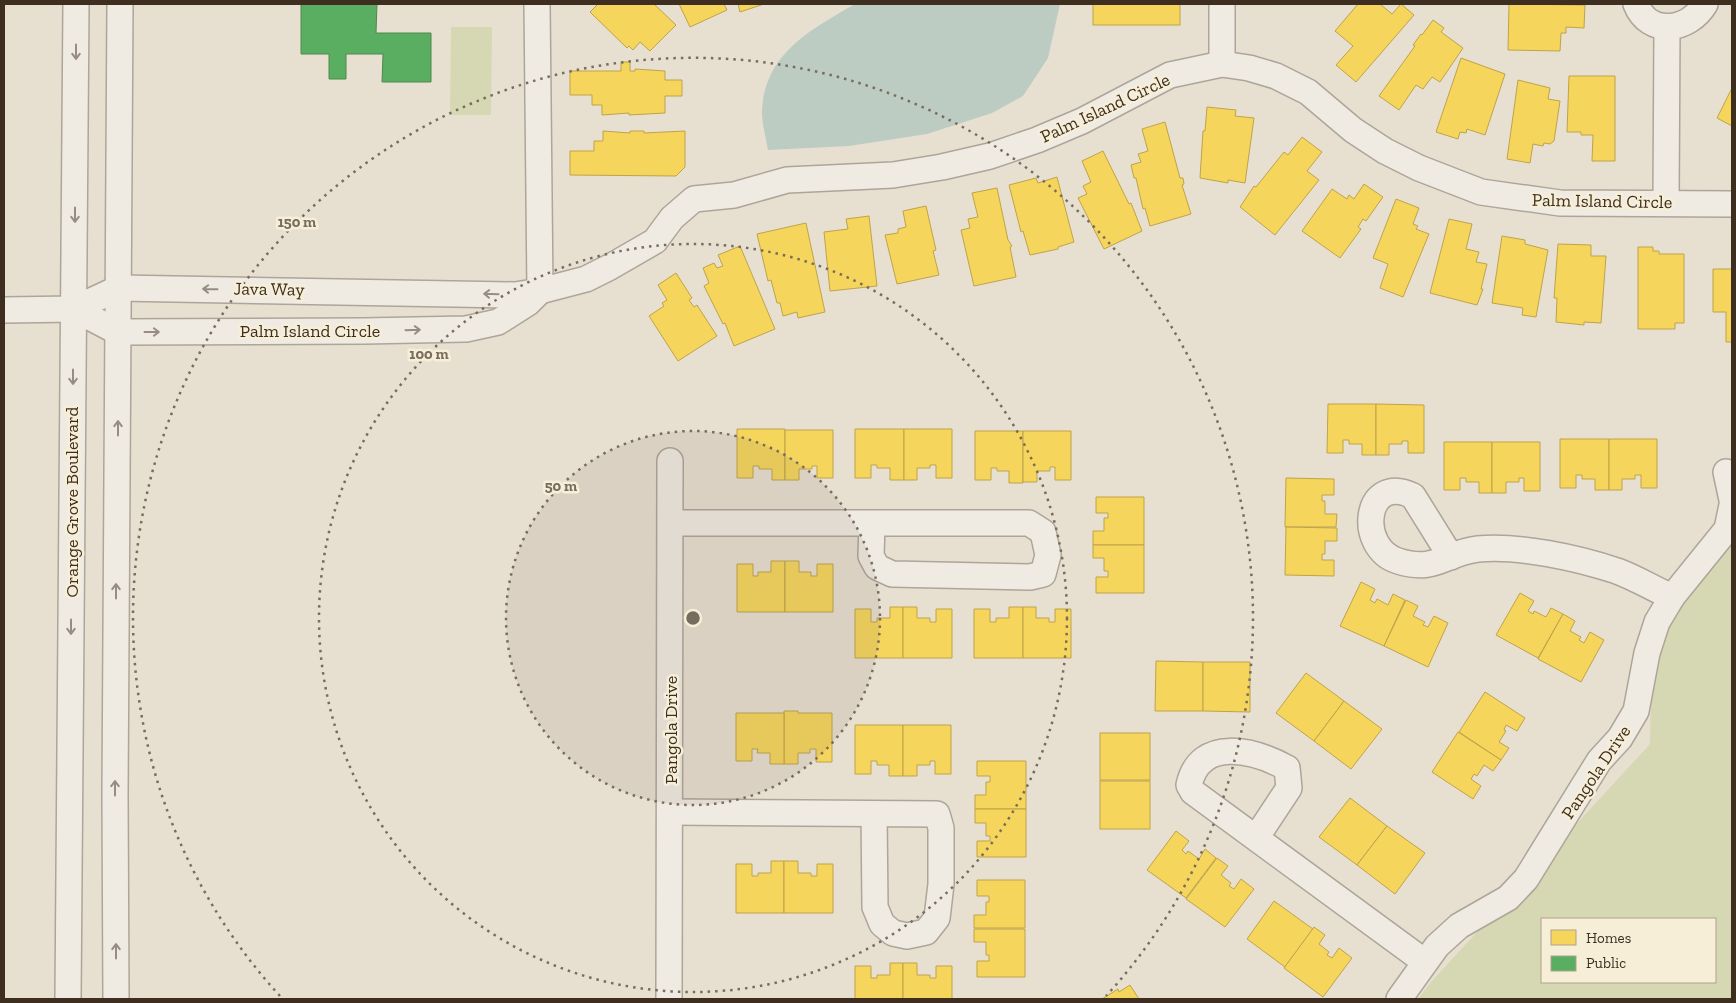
<svg xmlns="http://www.w3.org/2000/svg" width="1736" height="1003" font-family="'Zilla Slab',serif">
<style>
.green{fill:#d6d7b3;fill-rule:evenodd}
.water{fill:#bcccc2}
.homes{fill:#f6d55c;stroke:#bea34a}
.public{fill:#5aae61;stroke:#51884e}
.lines{fill:none;stroke-linecap:round;stroke-linejoin:round}
.minor-casing{stroke:#ada599;stroke-width:28}
.minor{stroke:#efebe3;stroke-width:25}
.oneway{stroke:#968c82}
.ring{fill:none;stroke:#786c5e;stroke-width:2.5;stroke-dasharray:2.5 5}
.labels{text-anchor:middle;dominant-baseline:central;stroke-width:5;stroke-linejoin:round;paint-order:stroke}
.street-label{font-size:18px;fill:#3d2e20;stroke:#f7eed8}
.centre{fill:#786c5e;stroke:#f7eed8;stroke-width:2.5}
.ring-label{font-size:15px;text-anchor:middle;font-weight:bold;fill:#786c5e;stroke:#f7eed8;stroke-width:5;stroke-linejoin:round;paint-order:stroke}
</style>
<rect width="100%" height="100%" fill="#e7e0d1"/>
<g class="green">
<path d="M451,27H492L491,115H450Z"/>
<path d="M1732,523V999H1418L1431,982L1650,744L1652,633ZM1542,919H1715V982H1542Z"/>
</g>
<path class="water" d="M855,4H1060L1048,58L1023,96L992,113L927,134L849,146L768,150C766,138 762,124 762,112C764,54 810,30 855,4Z"/>
<g class="homes">
<path d="M598,4H654L676,25L650,51L640,42L633,50L629,46L627,48L590,12Z"/>
<path d="M679,4H724L727,10L690,27Z"/>
<path d="M738,4H764L740,12Z"/>
<rect x="1093" y="4" width="87" height="21"/>
<path d="M1358,4H1380L1392,14L1401,4L1414,15L1356,82L1336,65L1353,46L1335,31Z"/>
<path d="M1509,4L1585,5L1584,28L1566,27V33H1561L1560,51L1508,50Z"/>
<path d="M1433,20L1444,28L1441,32L1463,48L1440,82L1432,77L1423,89L1416,85L1399,110L1379,96L1415,46L1413,45L1421,34L1422,35Z"/>
<path d="M1461,58L1505,74L1485,135L1467,129L1466,133L1460,132L1458,139L1436,132Z"/>
<path d="M621,62H630V71H635V69L665,71V80H682V96H665V113L629,115V113L602,115V105H592V95H570V71H621Z"/>
<path d="M1569,76H1615V161H1592L1593,135H1581V132H1567Z"/>
<path d="M1518,80L1550,88L1548,99L1560,101L1554,141L1550,144L1544,143L1543,146L1533,144L1530,163L1507,159Z"/>
<path d="M1732,88V126L1717,118Z"/>
<path d="M1207,107L1236,110L1235,116L1254,118L1245,183L1228,180V183L1200,178L1203,131H1205Z"/>
<path d="M1165,122L1180,178H1183L1184,184L1182,185L1191,214L1150,226L1145,208L1143,209L1136,178H1134L1131,165L1141,162L1138,154L1148,151L1142,129Z"/>
<path d="M603,131L630,133V131H644V133L685,131V167L676,176L570,175V151H594V141H603Z"/>
<path d="M1302,137L1322,152L1307,171L1319,180L1275,235L1240,207L1254,186L1256,187L1284,152L1288,155Z"/>
<path d="M1103,151L1129,204L1131,203L1142,231L1104,249L1078,198L1087,194L1083,186L1091,182L1082,161Z"/>
<path d="M1057,177L1074,242L1058,247V249L1030,255L1023,231L1021,232L1009,185L1036,178L1038,183Z"/>
<path d="M1364,184L1383,197L1366,221L1363,219L1358,227L1361,229L1340,258L1302,231L1332,189L1347,199L1349,195L1354,199Z"/>
<path d="M997,188L1008,240L1012,246L1010,247L1016,277L974,286L961,230L970,228L968,219L978,217L972,193Z"/>
<path d="M1396,199L1419,208L1413,224L1418,226L1416,229L1429,234L1403,297L1380,288L1388,264L1373,258Z"/>
<path d="M926,206L936,250L933,251L939,275L897,284L885,235L898,233V229L906,227L903,211Z"/>
<path d="M869,216L877,286L830,291L824,232L848,229L846,219Z"/>
<path d="M1449,219L1472,224L1466,249L1479,252L1476,262L1487,264L1481,289H1483L1477,305L1430,293Z"/>
<path d="M806,223L825,312L798,318L797,312L783,316L780,303H777L771,280L768,281L757,234Z"/>
<path d="M1502,236L1525,240V244L1548,250L1536,317L1522,315L1523,308L1492,303Z"/>
<path d="M1558,244L1591,245V256H1606L1601,323L1584,322V325L1556,322L1557,298H1554Z"/>
<path d="M740,246L775,329L734,346L725,323L723,324L704,286L709,283L703,268L714,263L717,268L723,266L718,255Z"/>
<path d="M1638,247H1653V251H1659V254H1684V323H1675V329H1638Z"/>
<path d="M1713,269H1732V342H1726V312H1713Z"/>
<path d="M676,273L692,298L689,300L694,307L697,305L717,336L678,361L649,316L664,306L662,303L667,300L658,285Z"/>
<path d="M1328,404H1376V455H1362V444H1349V440H1343V453H1327Z"/>
<path d="M1376,404L1424,405V453H1408V441H1402V444H1389V455H1376Z"/>
<path d="M737,429H785V480H772V469H759V466H753V478H737Z"/>
<path d="M855,429H904V480H890V468H877V465H871V478H855Z"/>
<path d="M904,429H952V478H936V465H930V468H917V480H904Z"/>
<path d="M785,430H833V478H817V466H812V469H799V480H785Z"/>
<path d="M975,431H1023V483H1009V471H997V468H991V480H975Z"/>
<path d="M1023,431H1071V480H1055V467H1050V471H1037V482H1023Z"/>
<path d="M1560,439H1609V490H1595V479H1582V475H1576V488H1560Z"/>
<path d="M1609,439H1657V488H1641V475H1635V479H1622V490H1609Z"/>
<path d="M1444,442H1492V493H1479V482H1466V478H1460V490H1444Z"/>
<path d="M1492,442H1540V491H1524V478H1519V482H1506V493H1492Z"/>
<path d="M1286,478L1334,479V495H1322V501H1325V514H1337L1336,527H1285Z"/>
<path d="M1096,497H1144V545H1093V531H1104V518H1108V513H1096Z"/>
<path d="M1286,527L1337,528V541H1325V554H1322V560H1334V576L1285,575Z"/>
<path d="M1093,545H1144V593H1096V577H1108V571H1104V558H1093Z"/>
<path d="M771,561H785V612H737V564H753V576H758V572H771Z"/>
<path d="M785,561H799V572H811V576H817V564H833V612H785Z"/>
<path d="M1361,582L1375,589L1370,600L1375,603L1377,599L1388,605L1393,594L1405,600L1384,646L1340,626Z"/>
<path d="M1520,593L1534,601L1528,611L1533,614L1534,611L1546,617L1551,608L1563,614L1538,658L1496,635Z"/>
<path d="M1406,600L1418,606L1413,616L1425,622L1423,625L1428,627L1434,616L1448,623L1428,667L1384,646Z"/>
<path d="M890,607H903V658H855V609H871V622H877V618H890Z"/>
<path d="M903,607H917V618H930V622H936V609H952V658H903Z"/>
<path d="M1009,607H1023V658H974V609H990V622H996V618H1009Z"/>
<path d="M1023,607H1036V618H1049V622H1055V609H1071V658H1023Z"/>
<path d="M1563,614L1575,621L1570,631L1581,637L1579,640L1584,643L1590,632L1604,640L1581,682L1538,659Z"/>
<path d="M1156,661L1203,662V711H1155Z"/>
<path d="M1203,662H1250V712L1203,711Z"/>
<path d="M1306,673L1344,701L1314,741L1276,713Z"/>
<path d="M1485,692L1525,718L1517,731L1506,725L1504,730L1506,731L1499,742L1509,748L1501,760L1459,732Z"/>
<path d="M1344,701L1382,729L1351,769L1314,741Z"/>
<path d="M784,711H798V713H832V762H816V749H810V753H798V764H784Z"/>
<path d="M736,713H784V764H770V753H757L758,749H752V761H736Z"/>
<path d="M855,725H903V776H889V765H877V761H871V774H855Z"/>
<path d="M903,725H951V774H935V761H930V765H917V776H903Z"/>
<path d="M1458,732L1501,760L1493,771L1484,765L1477,776L1474,774L1471,779L1481,786L1473,799L1432,772Z"/>
<rect x="1100" y="733" width="50" height="47"/>
<path d="M977,761H1026V809H975V795H986V782H990V776H977Z"/>
<rect x="1100" y="781" width="50" height="48"/>
<path d="M1350,798L1387,826L1357,865L1319,837Z"/>
<path d="M975,809H1026V857H977V841H990V836H986V823H975Z"/>
<path d="M1387,826L1425,853L1395,894L1357,865Z"/>
<path d="M1176,831L1189,841L1182,850L1186,854L1188,851L1199,859L1205,849L1216,858L1186,898L1147,870Z"/>
<path d="M1217,858L1228,866L1221,875L1231,883L1229,886L1234,889L1241,879L1254,889L1225,927L1186,899Z"/>
<path d="M771,861H784V913H736V864H752V876H758V873H771Z"/>
<path d="M784,861H798V873H811V876H817V864H833V913H784Z"/>
<path d="M977,880H1025V928H974V915H986V902H989V896H977Z"/>
<path d="M1274,901L1313,929L1285,967L1247,939Z"/>
<path d="M1314,927L1325,935L1319,944L1329,952L1327,955L1332,958L1339,948L1352,958L1323,997L1284,968Z"/>
<path d="M974,929H1025V977H977V961H989V955H986V942H974Z"/>
<path d="M890,963H903V999H855V966H871V978H877V975H890Z"/>
<path d="M903,963H917V975H930V978H936V966H952V999H903Z"/>
<path d="M1130,985L1139,999H1102L1118,989L1119,992Z"/>
</g>
<path class="public" d="M301,4H377L376,33H431V82H382L383,54H346V79H329V54H301Z"/>
<g class="lines">
<defs>
<g id="minor">
<path d="M1636,4C1649,37 1689,31 1705,4"/>
<path d="M1222,64V4"/>
<path d="M1666,202L1667,27"/>
<path d="M74,309L118,332L364,331L466,329L498,322L528,303L540,291L537,4"/>
<path d="M4,310L74,309L119,288L515,295L540,291L586,279L610,267L655,241L672,218L694,199L734,195L787,180L893,175L942,167L990,156L1037,140L1082,121L1170,75L1222,64L1249,68L1276,76L1308,92L1353,130L1385,151L1419,168L1481,192L1560,203L1732,204"/>
<path d="M1726,472L1732,500"/>
<path d="M671,523H1029L1043,532L1048,555L1043,574L1030,577L892,574L877,567L871,556L872,523"/>
<path d="M1451,557L1413,496C1364,472 1356,548 1398,561C1436,573 1444,553 1478,549C1519,545 1578,558 1617,571C1636,578 1654,589 1672,597"/>
<path d="M670,812C759,813 848,813 937,814L941,828V884L937,918L926,932L907,936L893,933L882,924L875,907L874,814"/>
<path d="M1256,838L1289,788L1287,768C1254,750 1200,736 1189,785L1193,792L1425,962"/>
<path d="M68,999L76,4"/>
<path d="M116,999L115,794L120,4"/>
<path d="M669,999L670,461"/>
<path d="M1399,999L1437,946L1459,926L1508,898L1526,879L1599,761L1620,738L1636,711L1647,653L1657,622L1672,597L1727,529L1732,505"/>
</g>
</defs>
<use href="#minor" class="minor-casing"/>
<use href="#minor" class="minor"/>
</g>
<defs><path id="oneway-shaft" d="M-6 0H5M1.5-3L5.5 0L1.5 3" fill="none" stroke-width="1.6" stroke-linecap="round" stroke-linejoin="round" transform="scale(1.25)"/></defs>
<g class="oneway">
<use href="#oneway-shaft" transform="translate(76 52) rotate(90)"/>
<use href="#oneway-shaft" transform="translate(75 215) rotate(90)"/>
<use href="#oneway-shaft" transform="translate(210 289) rotate(-179)"/>
<use href="#oneway-shaft" transform="translate(491 294) rotate(-178)"/>
<use href="#oneway-shaft" transform="translate(413 330) rotate(-2)"/>
<use href="#oneway-shaft" transform="translate(152 332)"/>
<use href="#oneway-shaft" transform="translate(73 377) rotate(90)"/>
<use href="#oneway-shaft" transform="translate(118 428) rotate(-90)"/>
<use href="#oneway-shaft" transform="translate(116 591) rotate(-90)"/>
<use href="#oneway-shaft" transform="translate(71 627) rotate(90)"/>
<use href="#oneway-shaft" transform="translate(115 788) rotate(-90)"/>
<use href="#oneway-shaft" transform="translate(116 951) rotate(-90)"/>
</g>
<circle cx="693" cy="618" r="187" fill="#786c5e" fill-opacity=".12"/>
<g class="ring">
<circle cx="693" cy="618" r="187"/>
<circle cx="693" cy="618" r="374"/>
<path d="M280 996A560 560 0 1 1 1106 996"/>
</g>
<g class="labels">
<g class="street-label">
<text transform="translate(1105 108) rotate(-25)">Palm Island Circle</text>
<text transform="translate(1602 201) rotate(1)">Palm Island Circle</text>
<text transform="translate(269 289) rotate(1)">Java Way</text>
<text x="310" y="331">Palm Island Circle</text>
<text transform="translate(72 502) rotate(-90)">Orange Grove Boulevard</text>
<text transform="translate(671 730) rotate(-90)">Pangola Drive</text>
<text transform="translate(1596 772) rotate(-56)">Pangola Drive</text>
</g>
</g>
<circle cx="693" cy="618" r="8" class="centre"/>
<g class="ring-label">
<text x="297" y="227">150 m</text>
<text x="429" y="359">100 m</text>
<text x="561" y="491">50 m</text>
</g>
<rect width="1736" height="1003" fill="none" stroke="#3d2e20" stroke-width="10"/>
<rect x="1541" y="918" width="175" height="65" fill="#f7eed8" stroke="#ada18e"/>
<rect x="1551" y="930" width="25" height="15" fill="#f6d55c" stroke="#ada18e"/>
<text x="1586" y="943" font-size="15" fill="#3d2e20">Homes</text>
<rect x="1551" y="956" width="25" height="15" fill="#5aae61" stroke="#ada18e"/>
<text x="1586" y="968" font-size="15" fill="#3d2e20">Public</text>
</svg>
